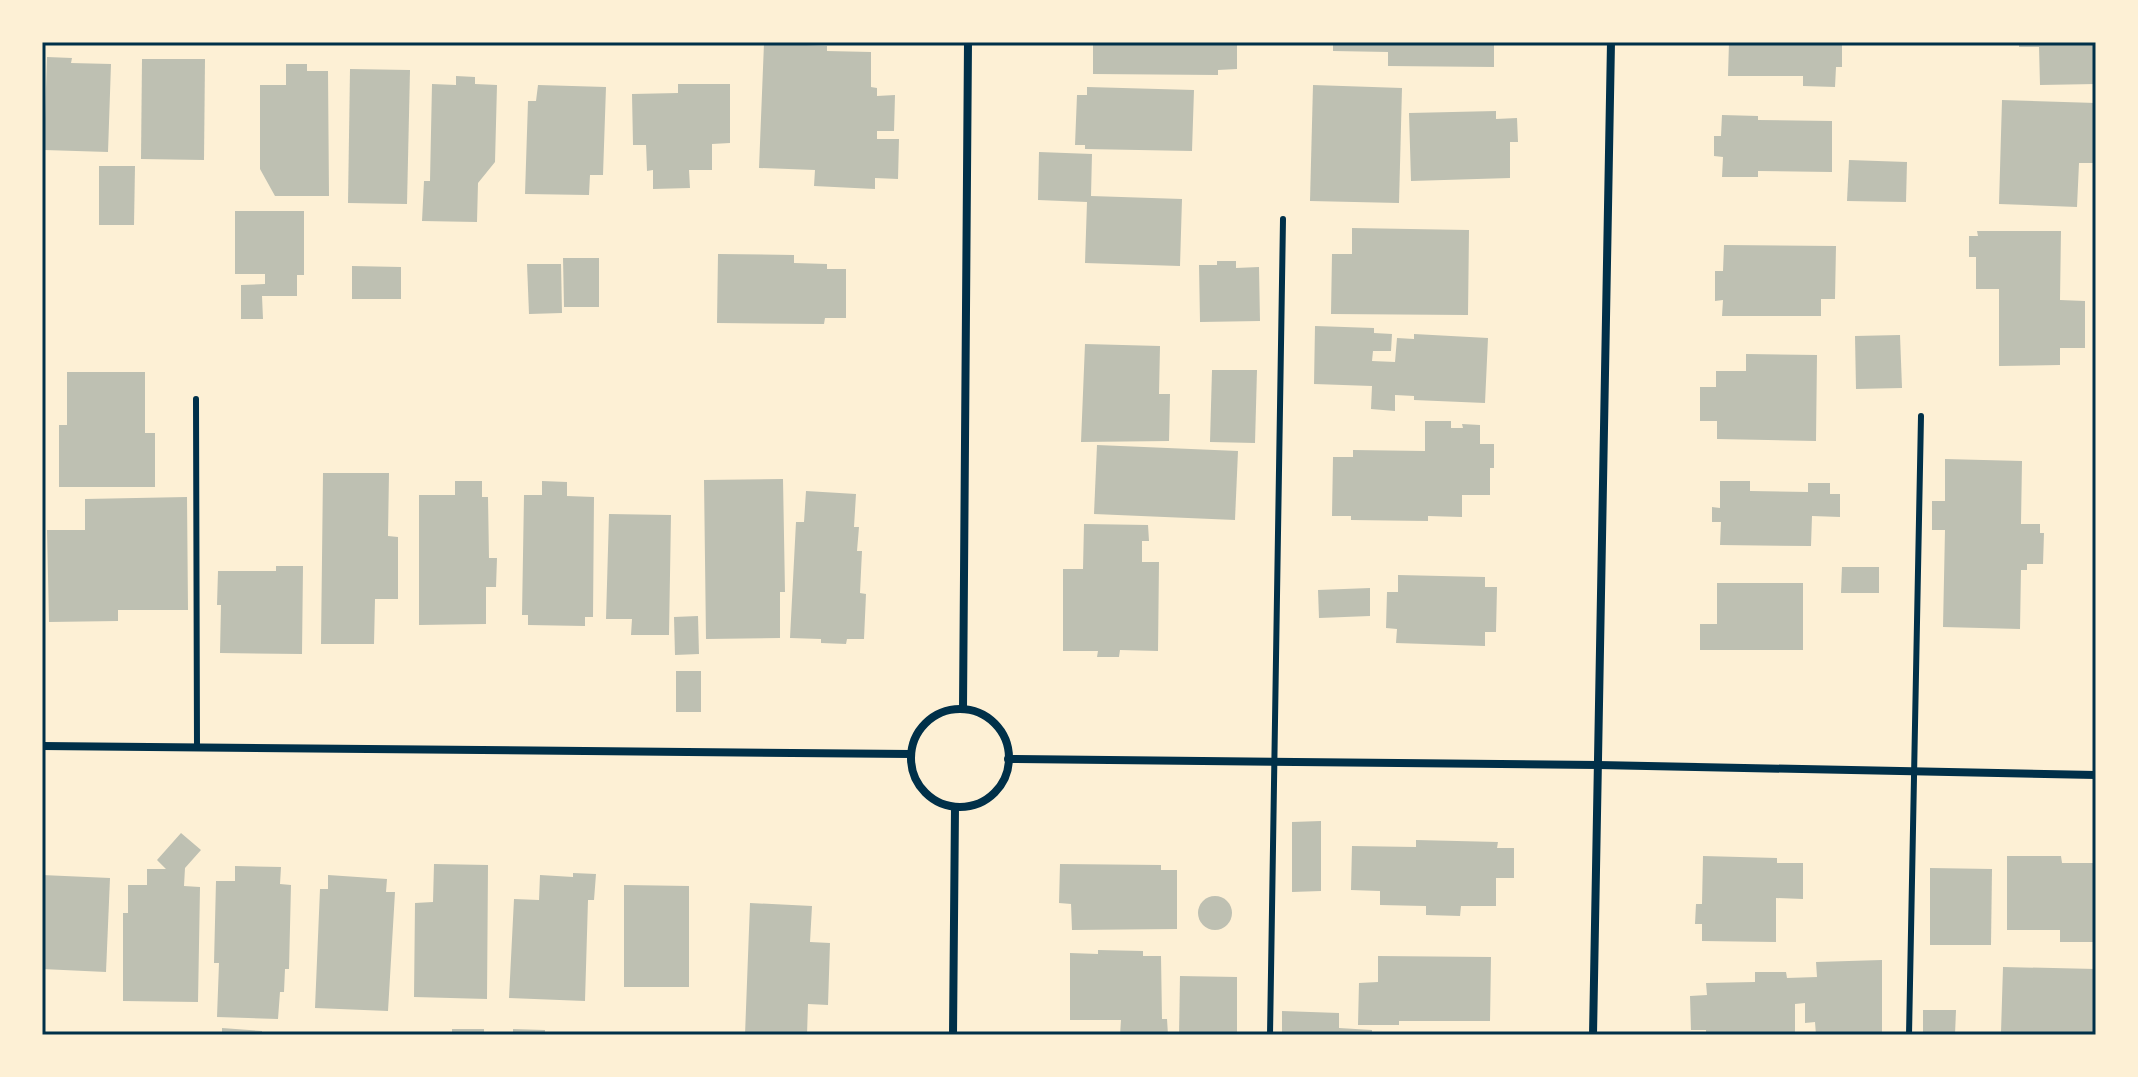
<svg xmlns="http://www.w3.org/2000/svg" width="2138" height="1077" font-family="Ubuntu,sans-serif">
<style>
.building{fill:#bec0b2}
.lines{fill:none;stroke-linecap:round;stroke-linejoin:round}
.service{stroke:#003049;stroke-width:6}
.minor{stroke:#003049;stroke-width:8}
.neatline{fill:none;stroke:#003049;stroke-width:3}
</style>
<rect width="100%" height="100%" fill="#fdf0d5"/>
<g class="building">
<path d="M1093,42H1237V69L1218,70V75L1093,74Z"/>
<path d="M1333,42H1494V67L1388,66V52L1333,51Z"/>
<path d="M1729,42H1842V67H1836L1835,87L1803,86V76H1728Z"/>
<path d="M2019,42H2096V84L2040,85L2039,47H2019Z"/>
<path d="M764,43L827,46V51L871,52V87L877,88V96L895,95L894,131H877V139H899L898,179L875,178V189L814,186L815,170L759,168Z"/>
<path d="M47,57L72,58L71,63L111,64L108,152L44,150Z"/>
<path d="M142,59H205L204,160L141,159Z"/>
<path d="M286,64H307V71H328L329,196H275L260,169V85H286Z"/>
<path d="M350,69L410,70L407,204L348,203Z"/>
<path d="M456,76L475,77V84L497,85L495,162L478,183L477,222L422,221L424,181H430L432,84L456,85Z"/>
<path d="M678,84H730V143L712,144V170H689L690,188L653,189V170L647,171L646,145H633L632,94L678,93Z"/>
<path d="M538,85L606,87L603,175H590L589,195L525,194L528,101H536Z"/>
<path d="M1313,85L1402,88L1399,203L1310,201Z"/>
<path d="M1087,87L1194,90L1192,151L1085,149V145H1075L1077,95H1087Z"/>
<path d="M2002,100L2096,103V163H2079L2077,207L1999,204Z"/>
<path d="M1496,111V119L1517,118L1518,142H1510V178L1411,181L1409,113Z"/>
<path d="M1722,115L1758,116V120L1832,121V172L1758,171V177H1722L1723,157L1714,156V136H1721Z"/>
<path d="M1039,152L1092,154L1091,196L1182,199L1180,266L1085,263L1087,202L1038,200Z"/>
<path d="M1849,160L1907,162L1906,202L1847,201Z"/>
<path d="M99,166H135L134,225H99Z"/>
<path d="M235,211H304V275H297V296H262L263,319H241V285L265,284V274H235Z"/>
<path d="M1352,228L1469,230L1468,315L1331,314L1332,254H1352Z"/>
<path d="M1977,231H2061L2060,300L2085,301V348H2060V365L1999,366V289H1976V257H1969V236H1978Z"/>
<path d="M1724,245L1836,246L1835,299H1821V316H1722L1723,300L1715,301V271H1723Z"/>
<path d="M718,254L794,255V263L827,264V269H846V318H825L824,324L717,323Z"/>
<path d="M563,258H599V307H564Z"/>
<path d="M1217,261H1236V268L1259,267L1260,321L1200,322L1199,265H1217Z"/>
<path d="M527,264H561L562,313L529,314Z"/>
<path d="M352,266L401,267V299H352Z"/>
<path d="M1315,326L1374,328V333L1392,334L1391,351H1373L1372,361L1395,362L1397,338L1414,339V334L1488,338L1485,403L1414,400V396L1395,395V411L1371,409L1372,386L1314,384Z"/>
<path d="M1900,335L1902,388L1856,389L1855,336Z"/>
<path d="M1085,344L1160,346L1159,394H1170L1169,441L1081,442Z"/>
<path d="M1746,354L1817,355L1816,441L1717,439V421H1700V387H1716V371H1746Z"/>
<path d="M1212,370H1257L1255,443L1210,442Z"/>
<path d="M67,372H145V433H155V487H59V425H67Z"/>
<path d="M1425,421H1451V428H1463L1462,424L1480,425V444H1494V468H1490V495H1462V517L1428,516V521L1351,520V516H1332L1333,457H1353V450L1425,451Z"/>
<path d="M1097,445L1238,451L1235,520L1094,514Z"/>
<path d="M1945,459L2022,461L2021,524H2040V533H2044L2043,564H2027V570H2021L2020,629L1943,627L1945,530H1932V501H1945Z"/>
<path d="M323,473H389L388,536L398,537V599H375L374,644H321Z"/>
<path d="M783,479L785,592H780V638L706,639L704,480Z"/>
<path d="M455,481H482V497H488L489,558H497L496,587H486V624L419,625V495H455Z"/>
<path d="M542,481L567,482V496L594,497L593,617H585V626L528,625V615H522L524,495H542Z"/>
<path d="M1720,481H1750V491L1808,492V483H1830V494H1840V517L1812,516L1811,546L1720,545L1721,522H1712V507L1720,508Z"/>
<path d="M806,491L856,494L854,527H859L857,551H862L860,593L866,594L864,639H847L846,644L821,643V639L790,638L796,522H804Z"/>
<path d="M187,497L188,610H118V621L49,622L47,530H85V499Z"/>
<path d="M609,514L671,515L669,635H631L632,619H606Z"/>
<path d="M1084,524L1148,525L1149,541H1142V562H1159L1158,651L1120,650L1119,657H1097L1098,651H1063V569H1083Z"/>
<path d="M276,566H303L302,654L220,653L221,605H217L218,571H276Z"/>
<path d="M1842,567H1879V593H1841Z"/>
<path d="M1398,575L1485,577V587H1497L1496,632H1485V646L1396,643L1397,629L1386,628L1387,592H1398Z"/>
<path d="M1717,583H1803V650H1700V624H1717Z"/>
<path d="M1370,588V616L1319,618L1318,590Z"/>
<path d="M698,616L699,654L675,655L674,617Z"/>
<rect x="676" y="671" width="25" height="41"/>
<path d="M1321,821V891L1292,892V822Z"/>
<path d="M181,833L201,850L185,868L184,886L200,887L198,1002L123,1001V913H128V885H147V869H166L157,860Z"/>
<path d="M1416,840L1498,842L1497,848H1514V878H1496V906H1461L1460,916L1426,915V906L1380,905V891L1351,890L1352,846L1416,847Z"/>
<path d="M1703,856L1777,858V863H1803V899L1776,898V942L1702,941V924H1695L1696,904H1702Z"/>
<path d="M2007,856H2061L2062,863H2096V942H2060V930H2007Z"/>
<path d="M434,864L488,865L487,999L414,997L415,903L433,902Z"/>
<path d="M1060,864L1161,865V870H1177V929L1072,930L1071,904L1059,903Z"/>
<path d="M235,866L281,867L280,884L291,885L289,969H285L284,992H280L278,1019L217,1017L219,963H214L216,881H235Z"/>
<path d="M1930,868L1992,869L1991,945H1930Z"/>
<path d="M573,873L596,874L594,900H588L585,1001L509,998L514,899L539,900L540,875L573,877Z"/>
<path d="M42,875L110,878L106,972L42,969Z"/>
<path d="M328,875L387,879L386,892H395L388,1011L315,1008L320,889H328Z"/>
<path d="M624,885L689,886V987H624Z"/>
<circle cx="1215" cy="913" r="17"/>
<path d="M750,903L812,906L810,942L830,943L828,1005L808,1004L807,1035H745Z"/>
<path d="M1098,950L1143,951V956H1161L1162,1019H1167L1168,1035H1120L1121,1020H1070V953L1098,954Z"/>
<path d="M1378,956L1491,957L1490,1021H1399V1025H1358L1359,983L1378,982Z"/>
<path d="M1882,960V1035H1816L1815,1022L1805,1023V1003L1795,1004V1035H1706V1030H1691L1690,996L1707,995L1706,983L1755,982V972H1786L1787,978L1817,977L1816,962Z"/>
<path d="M2003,967L2096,969V1035L2001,1033Z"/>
<path d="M1180,976L1237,977V1035H1179Z"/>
<path d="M1923,1010H1956L1955,1035H1923Z"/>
<path d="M1282,1011L1339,1013V1028L1372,1030V1035H1282Z"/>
<path d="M222,1028L262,1031V1035H222Z"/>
<rect x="452" y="1029" width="32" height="6"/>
<path d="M513,1029L545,1030V1035H513Z"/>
</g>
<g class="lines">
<g class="service">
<path d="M196,399L197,748"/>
<path d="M1270,1035L1283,219"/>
<path d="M1909,1035L1921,416"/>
</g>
<g class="minor">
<path d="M963,709L968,42"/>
<circle cx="960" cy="758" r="49"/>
<path d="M42,746L911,754"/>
<path d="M1008,759L1598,765L2096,775"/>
<path d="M953,1035L955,807"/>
<path d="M1593,1035L1611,42"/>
</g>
</g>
<rect width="2138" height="1077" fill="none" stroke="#fdf0d5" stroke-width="88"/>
<rect x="44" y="44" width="2050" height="989" class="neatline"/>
</svg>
